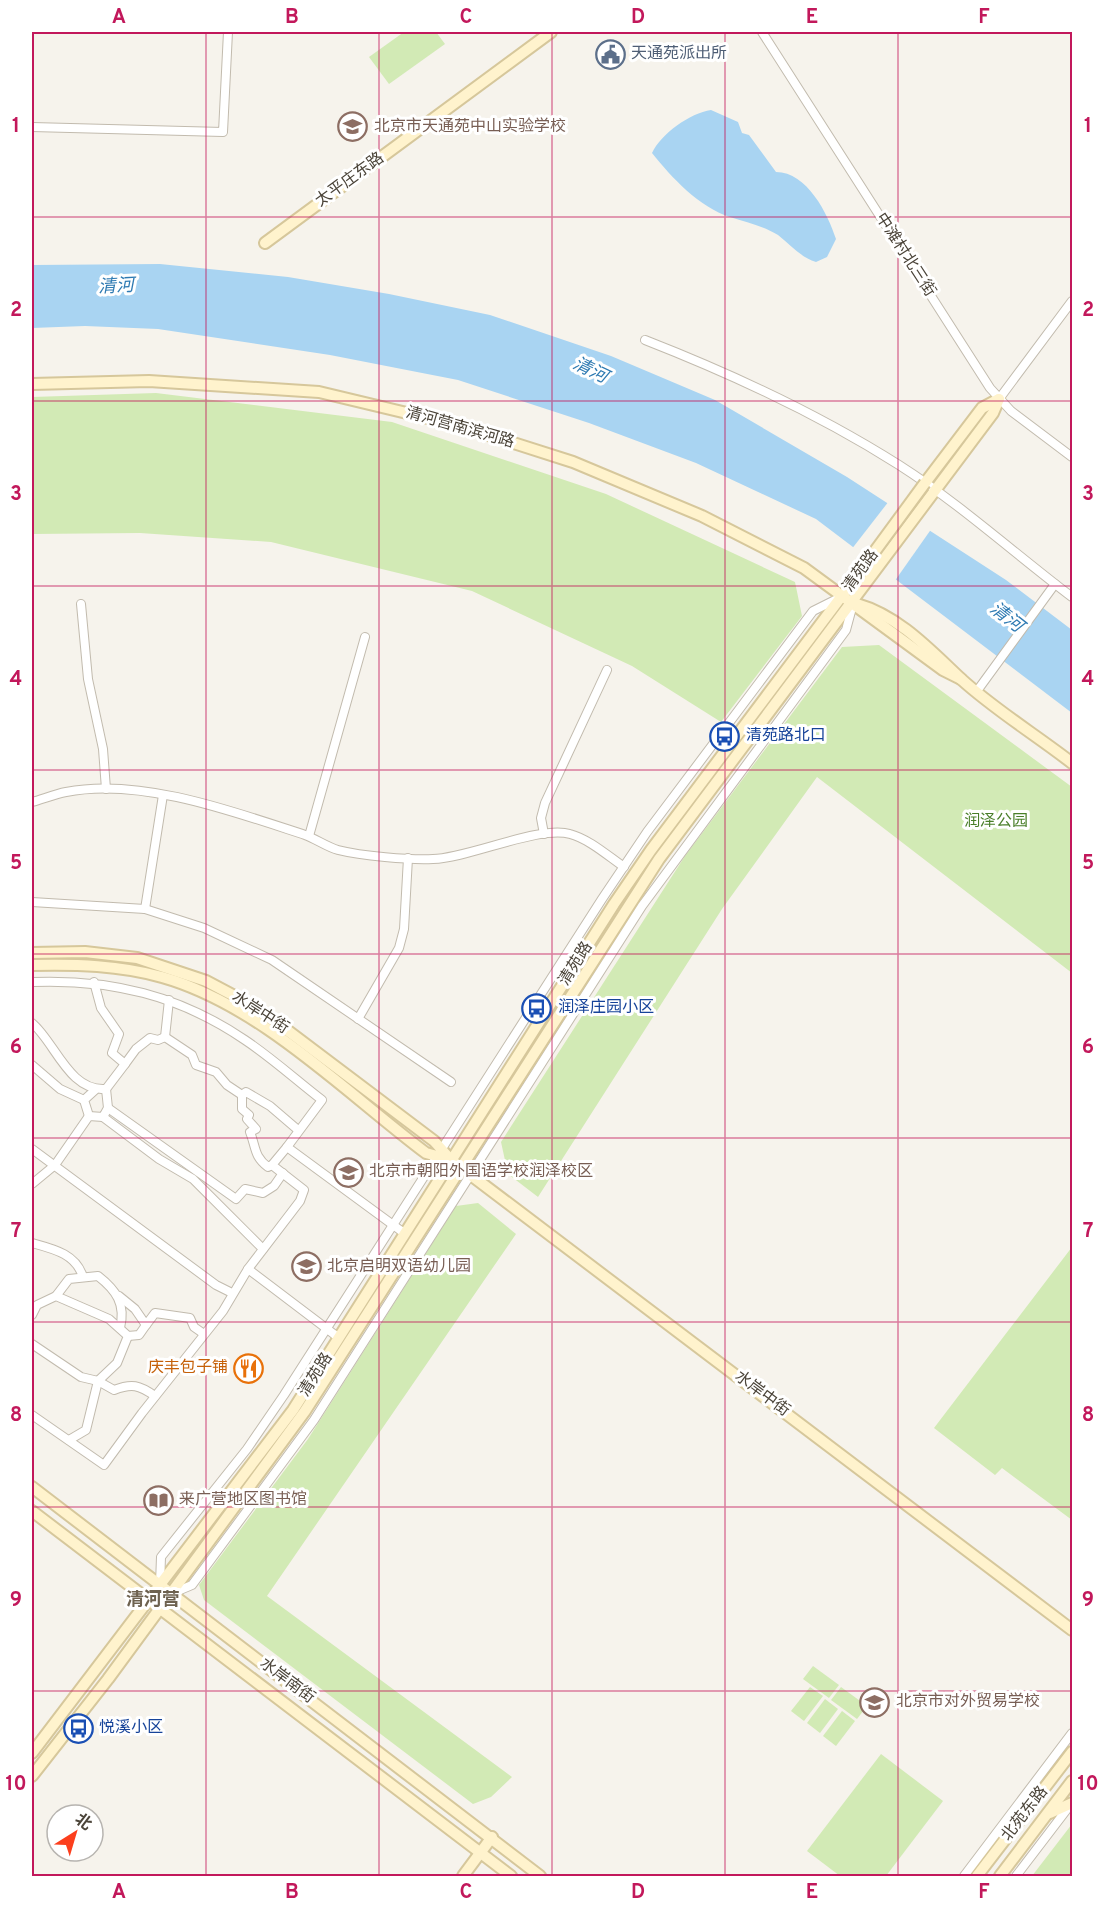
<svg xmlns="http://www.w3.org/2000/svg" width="1104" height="1908" font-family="Overpass,'Noto Sans SC',sans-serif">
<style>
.green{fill:#d2eab5}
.water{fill:#a9d4f2}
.pier{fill:#f6f3ec}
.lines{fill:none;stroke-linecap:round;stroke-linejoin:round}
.street-casing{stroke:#c2bbae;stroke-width:10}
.secondary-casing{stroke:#d6c79b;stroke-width:14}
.street{stroke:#fff;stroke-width:8}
.secondary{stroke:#fff3cd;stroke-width:10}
.secondary-bridge-casing{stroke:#d6c79b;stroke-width:14;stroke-linecap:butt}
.secondary-bridge{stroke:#fff3cd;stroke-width:10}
.grid{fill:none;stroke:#c2185b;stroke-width:1.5;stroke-opacity:0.55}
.labels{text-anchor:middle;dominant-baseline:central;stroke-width:6;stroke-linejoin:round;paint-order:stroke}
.service-label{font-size:16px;fill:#4e5e75;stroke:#fff;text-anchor:start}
.education-label{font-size:16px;fill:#785e54;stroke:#fff;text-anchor:start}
.street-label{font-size:16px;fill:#4b4439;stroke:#fff}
.transit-label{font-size:16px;fill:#164399;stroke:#fff;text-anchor:start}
.park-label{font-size:16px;fill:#4a7f2a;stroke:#fff}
.food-label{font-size:16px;fill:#c56008;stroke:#fff;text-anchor:end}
.water-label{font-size:18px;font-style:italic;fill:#2e7ab2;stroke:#fff}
.neighbourhood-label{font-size:18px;font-weight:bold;fill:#6e6250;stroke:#fff}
.neatline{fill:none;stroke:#c2185b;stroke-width:2}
.grid-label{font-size:20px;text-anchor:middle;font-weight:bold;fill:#c2185b}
</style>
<rect width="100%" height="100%" fill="#f6f3ec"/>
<g class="green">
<path d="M404,32H436L445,44L389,84L369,57Z"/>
<path d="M156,393L392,422L606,494L795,582L802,616L721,722L632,666L472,591L271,542L140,533L32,534V397Z"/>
<path d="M879,645L1072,787V973L817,777L722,909L538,1197L508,1174L501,1142L685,856L842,647Z"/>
<path d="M478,1203L516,1234L267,1596L512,1777L491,1797L473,1804L204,1600L199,1585L308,1439L456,1206Z"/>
<path d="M1072,1247V1520L1002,1468L995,1475L934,1428Z"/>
<path d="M813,1666L839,1685L829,1698L803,1679Z"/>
<path d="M810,1687L823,1696L804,1721L791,1711Z"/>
<path d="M841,1687L867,1706L857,1719L831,1700Z"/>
<path d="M825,1699L838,1709L820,1733L807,1723Z"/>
<path d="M842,1711L855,1721L836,1746L823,1736Z"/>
<path d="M881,1754L943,1801L886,1876H840L807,1851Z"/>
<path d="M1072,1824V1876H1032Z"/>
</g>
<g class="water">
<path d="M711,110L738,122L742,133L749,135L776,172C807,172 828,214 836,239L827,257L816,262C800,257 791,245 778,235C762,225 747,223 730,217C699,207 672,178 652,153C661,134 690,113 711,110Z"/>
<path d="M160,264L288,277L389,294L490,315L611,356L715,400L847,477L1006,580L1072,630V713L816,519L696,463L589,423L458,380L330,355L158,329L85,326L32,328V265Z"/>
</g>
<path class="pier" d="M889,501L932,528L894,582L851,550Z"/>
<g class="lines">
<defs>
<g id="street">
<path d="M762,32L990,388L1011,411L1072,457"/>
<path d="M32,127L223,132L228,32"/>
<path d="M645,340C732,374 820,415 899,465C960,504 1014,553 1072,597"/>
<path d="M999,399L1072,301"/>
<path d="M81,604L88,679L103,749L106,789"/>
<path d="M977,691L1055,584"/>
<path d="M32,802C43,799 55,794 66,792C140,777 235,812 305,835C316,839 327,847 338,850C362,856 408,860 433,859C469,858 540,825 570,834C589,839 608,856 624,867"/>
<path d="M544,834L541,818L545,803L607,670"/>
<path d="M309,836L365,637"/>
<path d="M32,902L145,909L204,928L272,960L451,1082"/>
<path d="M145,909L163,795"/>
<path d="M32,982C111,979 179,995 245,1040C272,1058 296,1080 322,1100L287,1147L404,1233"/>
<path d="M358,1019L399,948L404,929L408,858"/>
<path d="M32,1023C55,1042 69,1092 106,1089L125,1064L112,1053L119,1034L101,1008L94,982"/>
<path d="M165,1037L169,1000"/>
<path d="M125,1064L136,1049L150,1038L158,1040L165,1037L192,1055L196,1065L216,1072L227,1085L242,1095V1109L249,1115L247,1119L256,1129L250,1132C256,1147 254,1157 268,1167L272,1165"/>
<path d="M32,1065L60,1089L84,1100"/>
<path d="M242,1095L246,1092L270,1106L298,1130"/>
<path d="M108,1108L236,1199L245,1189L263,1193L274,1186L283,1173"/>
<path d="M89,1116L84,1100L95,1090"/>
<path d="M103,1117L159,1159L193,1179L263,1249"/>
<path d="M32,1149L216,1285L232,1293"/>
<path d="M32,1184L55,1165L89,1116L103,1117L108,1108L106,1089"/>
<path d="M32,1243C54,1249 76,1254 83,1277"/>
<path d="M248,1269L339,1338"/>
<path d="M56,1296L69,1279L98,1276C116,1290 126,1304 120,1328"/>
<path d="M119,1296L135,1309L146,1325L155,1313L190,1318L194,1327L204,1334"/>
<path d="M32,1315L37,1305L56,1296L109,1319L128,1336L117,1363L98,1381L86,1430L69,1440"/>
<path d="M128,1336L139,1335L146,1325"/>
<path d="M32,1344L81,1377L98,1381L114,1390C132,1383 139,1385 155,1396"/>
<path d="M32,1415L104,1465L142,1413L223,1311L248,1269L300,1201L304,1190L272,1165L287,1147"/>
<path d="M160,1584L161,1557L247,1449L284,1395L602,899L647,832L813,611L839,598"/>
<path d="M173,1593L192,1585L314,1420L642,906L846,630L853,604"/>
<path d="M964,1876L1072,1733"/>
<path d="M1016,1876L1071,1804"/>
</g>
<g id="secondary">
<path d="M265,243L551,32"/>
<path d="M32,384L149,381L319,392L457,425L573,462L702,516L804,568L943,670L961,679"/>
<path d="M925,483L982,408L999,399"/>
<path d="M857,604C899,616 930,650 961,679C995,710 1036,735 1072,763"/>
<path d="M32,953L85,952L137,958L206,981L259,1009L434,1141L451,1160L1072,1630"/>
<path d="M32,965C76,964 119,965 162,977C261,1005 346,1093 426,1153L451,1160"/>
<path d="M32,1487L540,1876"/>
<path d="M32,1511L511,1876"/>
<path d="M32,1753L293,1410L614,904L651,850L853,581"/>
<path d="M32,1776L108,1679L305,1411L659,859L993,413L999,399"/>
<path d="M1050,1813L1072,1803"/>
<path d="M463,1876L492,1837"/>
<path d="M977,1876L1072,1752"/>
<path d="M1000,1876L1072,1781"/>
</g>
</defs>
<use href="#street" class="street-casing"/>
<use href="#secondary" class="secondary-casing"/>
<use href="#street" class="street"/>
<use href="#secondary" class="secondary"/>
<defs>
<path id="secondary-bridge" d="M853,581L925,483"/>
</defs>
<use href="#secondary-bridge" class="secondary-bridge-casing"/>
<use href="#secondary-bridge" class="secondary-bridge"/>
</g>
<path class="grid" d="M206,32V1876M379,32V1876M552,32V1876M725,32V1876M898,32V1876M32,217H1072M32,401H1072M32,586H1072M32,770H1072M32,954H1072M32,1138H1072M32,1322H1072M32,1507H1072M32,1691H1072"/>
<defs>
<symbol id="civic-ring" viewBox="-11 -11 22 22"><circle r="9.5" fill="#fff" stroke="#5c6f8a" stroke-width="1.5"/><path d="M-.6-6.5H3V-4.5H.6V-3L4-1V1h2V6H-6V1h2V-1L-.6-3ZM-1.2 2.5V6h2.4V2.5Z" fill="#5c6f8a"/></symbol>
<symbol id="school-ring" viewBox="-11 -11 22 22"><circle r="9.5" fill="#fff" stroke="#8d6e63" stroke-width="1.5"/><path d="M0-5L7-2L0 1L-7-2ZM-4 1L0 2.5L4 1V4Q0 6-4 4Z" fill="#8d6e63"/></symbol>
<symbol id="bus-ring" viewBox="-11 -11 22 22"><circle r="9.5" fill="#fff" stroke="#1a4fb4" stroke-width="1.5"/><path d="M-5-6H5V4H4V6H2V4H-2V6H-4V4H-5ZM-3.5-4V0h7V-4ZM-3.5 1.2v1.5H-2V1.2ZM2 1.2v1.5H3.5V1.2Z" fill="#1a4fb4"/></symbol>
<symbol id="restaurant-ring" viewBox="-11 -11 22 22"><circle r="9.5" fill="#fff" stroke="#e8710a" stroke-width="1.5"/><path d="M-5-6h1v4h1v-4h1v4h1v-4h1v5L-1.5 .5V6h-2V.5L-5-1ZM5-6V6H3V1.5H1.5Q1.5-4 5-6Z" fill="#e8710a"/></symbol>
<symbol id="library-ring" viewBox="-11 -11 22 22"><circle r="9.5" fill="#fff" stroke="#8d6e63" stroke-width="1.5"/><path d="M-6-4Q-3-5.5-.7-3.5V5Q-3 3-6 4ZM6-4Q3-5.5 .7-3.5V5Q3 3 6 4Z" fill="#8d6e63"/></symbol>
<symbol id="university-ring" viewBox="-11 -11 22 22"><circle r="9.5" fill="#fff" stroke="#8d6e63" stroke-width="1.5"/><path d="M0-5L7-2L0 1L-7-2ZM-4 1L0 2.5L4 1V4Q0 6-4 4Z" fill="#8d6e63"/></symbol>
</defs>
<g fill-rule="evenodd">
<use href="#civic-ring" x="594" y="38" width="33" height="33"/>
<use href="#school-ring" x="336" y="110" width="33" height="33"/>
<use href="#bus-ring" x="708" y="720" width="33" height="33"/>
<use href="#bus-ring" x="520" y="992" width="33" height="33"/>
<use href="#school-ring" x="332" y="1156" width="33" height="33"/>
<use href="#school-ring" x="290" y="1250" width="33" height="33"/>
<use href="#restaurant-ring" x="232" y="1352" width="33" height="33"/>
<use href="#library-ring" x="142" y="1484" width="33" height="33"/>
<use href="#university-ring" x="858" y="1686" width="33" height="33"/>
<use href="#bus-ring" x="62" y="1712" width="33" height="33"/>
</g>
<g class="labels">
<g class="service-label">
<text x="631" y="54">天通苑派出所</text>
</g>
<g class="education-label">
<text x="374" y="127">北京市天通苑中山实验学校</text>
<text x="369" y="1172">北京市朝阳外国语学校润泽校区</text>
<text x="327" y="1267">北京启明双语幼儿园</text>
<text x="179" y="1500">来广营地区图书馆</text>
<text x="896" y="1702">北京市对外贸易学校</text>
</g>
<g class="street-label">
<text transform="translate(350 180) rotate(-36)">太平庄东路</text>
<text transform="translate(905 255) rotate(57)">中滩村北三街</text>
<text transform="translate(460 428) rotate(16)">清河营南滨河路</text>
<text transform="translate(861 571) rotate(-54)">清苑路</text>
<text transform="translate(576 964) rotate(-58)">清苑路</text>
<text transform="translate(260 1013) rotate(33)">水岸中街</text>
<text transform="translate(316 1375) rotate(-58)">清苑路</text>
<text transform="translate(762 1394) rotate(37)">水岸中街</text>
<text transform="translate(287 1681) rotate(37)">水岸南街</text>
<text transform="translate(1025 1814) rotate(-52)">北苑东路</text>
</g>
<g class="transit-label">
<text x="746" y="736">清苑路北口</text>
<text x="558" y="1008">润泽庄园小区</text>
<text x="99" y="1728">悦溪小区</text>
</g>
<g class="park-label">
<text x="996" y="822">润泽公园</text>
</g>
<g class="food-label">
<text x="228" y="1368">庆丰包子铺</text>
</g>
<g class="water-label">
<text transform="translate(116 287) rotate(-3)">清河</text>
<text transform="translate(590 371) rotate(26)">清河</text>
<text transform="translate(1006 618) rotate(38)">清河</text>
</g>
<g class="neighbourhood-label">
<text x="153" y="1600">清河营</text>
</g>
</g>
<rect width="1104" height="1908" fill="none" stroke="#ffffff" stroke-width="66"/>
<g transform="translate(75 1833) rotate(37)"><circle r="28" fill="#ffffff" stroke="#b7b4b0" stroke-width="1.5"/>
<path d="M0-4.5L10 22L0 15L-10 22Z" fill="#fc3f1d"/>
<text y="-9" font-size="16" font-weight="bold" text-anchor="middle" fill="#4b4439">北</text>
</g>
<rect x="33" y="33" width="1038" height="1842" class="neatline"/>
<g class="grid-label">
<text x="119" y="23">A</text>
<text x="292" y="23">B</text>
<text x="466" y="23">C</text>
<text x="638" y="23">D</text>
<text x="812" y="23">E</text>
<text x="984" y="23">F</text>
<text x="16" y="132">1</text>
<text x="1088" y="132">1</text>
<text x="16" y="316">2</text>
<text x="1088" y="316">2</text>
<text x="16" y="500">3</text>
<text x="1088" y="500">3</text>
<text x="16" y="685">4</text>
<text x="1088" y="685">4</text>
<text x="16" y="869">5</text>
<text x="1088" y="869">5</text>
<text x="16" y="1053">6</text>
<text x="1088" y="1053">6</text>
<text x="16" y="1237">7</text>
<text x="1088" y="1237">7</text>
<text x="16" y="1421">8</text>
<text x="1088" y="1421">8</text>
<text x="16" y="1606">9</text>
<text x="1088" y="1606">9</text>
<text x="16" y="1790">10</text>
<text x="1088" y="1790">10</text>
<text x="119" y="1898">A</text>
<text x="292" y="1898">B</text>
<text x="466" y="1898">C</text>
<text x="638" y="1898">D</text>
<text x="812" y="1898">E</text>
<text x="984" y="1898">F</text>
</g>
</svg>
